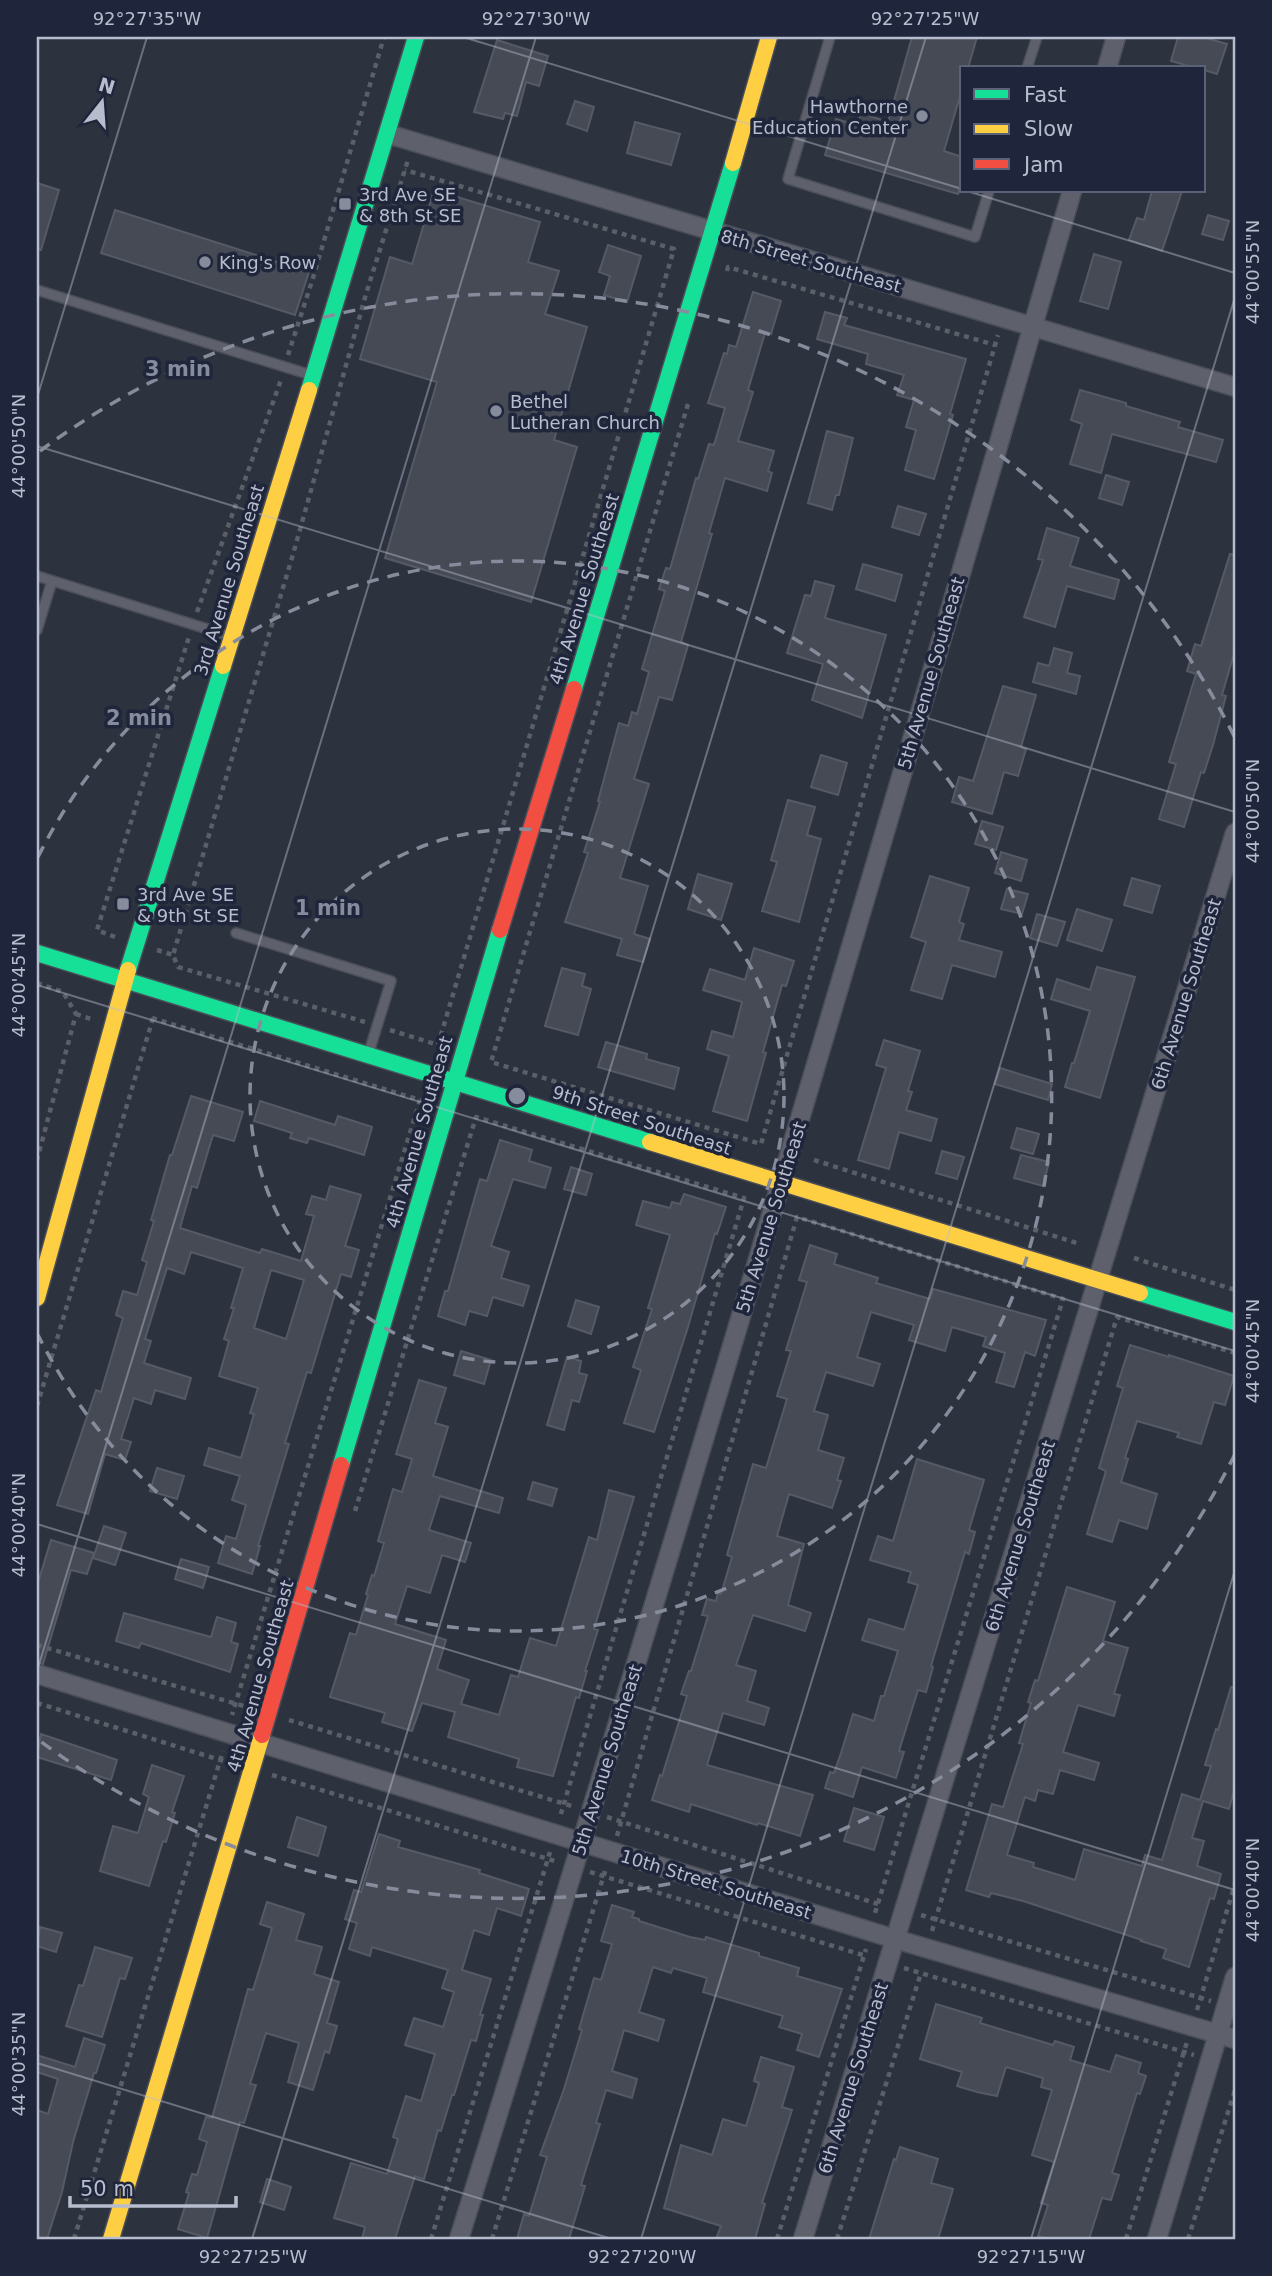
<svg xmlns="http://www.w3.org/2000/svg" width="1272" height="2276" font-family="'DejaVu Sans',sans-serif">
<style>
.building{fill:#464a55;stroke:#555a66;stroke-width:2;fill-rule:evenodd}
.lines{fill:none;stroke-linecap:round;stroke-linejoin:round}
.lane-casing{stroke:#4a4e58;stroke-width:12}
.street-casing{stroke:#4a4e58;stroke-width:21}
.fast-casing{stroke:#4a4e58;stroke-width:19}
.slow-casing{stroke:#4a4e58;stroke-width:19}
.jam-casing{stroke:#4a4e58;stroke-width:19}
.path{stroke:#5b5f68;stroke-width:4.5;stroke-dasharray:5 5;stroke-linecap:butt}
.lane{stroke:#5e616b;stroke-width:9}
.street{stroke:#5e616b;stroke-width:18}
.fast{stroke:#16e098;stroke-width:16}
.slow{stroke:#ffcf43;stroke-width:16}
.jam{stroke:#f24e42;stroke-width:16}
.ticks{fill:none;stroke:#b8bdce;stroke-width:2;stroke-opacity:0.45}
.ring{fill:none;stroke:#878c9c;stroke-width:3.5;stroke-dasharray:12 9}
.poi-dot{fill:#878c9c;stroke:#1f263b;stroke-width:2.5}
.labels{text-anchor:middle;dominant-baseline:central;stroke-width:7;stroke-linejoin:round;paint-order:stroke}
.poi-label{font-size:18px;fill:#b8bdce;stroke:#1f263b;text-anchor:start}
.street-label{font-size:18px;fill:#b8bdce;stroke:#1f263b}
.centre{fill:#878c9c;stroke:#1f263b;stroke-width:3.5}
.ring-label{font-size:21px;text-anchor:middle;font-weight:bold;fill:#878c9c;stroke:#1f263b;stroke-width:7;stroke-linejoin:round;paint-order:stroke}
.neatline{fill:none;stroke:#b8bdce;stroke-width:2.5}
.ticks-label{font-size:18px;text-anchor:middle;fill:#b8bdce}
</style>
<rect width="100%" height="100%" fill="#2d323f"/>
<g class="building">
<path d="M912,37H977L968,68H962V89L944,151L962,157V180L958,194L825,155L836,119L857,125L861,113L888,122Z"/>
<path d="M1178,37H1202L1227,44L1217,74L1204,70V68H1196L1171,61Z"/>
<path d="M497,40L548,56L539,86L526,82L517,116L505,113L503,119L474,112Z"/>
<path d="M575,101L594,107L587,131L567,124Z"/>
<path d="M635,122L680,134L671,165L627,153Z"/>
<path d="M37,183L59,190L41,250L37,249Z"/>
<path d="M434,190L540,222L528,262L559,271L545,314L587,327L554,440L577,447L531,602L385,558L437,382L360,359L390,257L412,264Z"/>
<path d="M1152,191H1182L1162,251L1129,240L1137,218L1144,220Z"/>
<path d="M115,210L309,272L295,315L101,253Z"/>
<path d="M1208,215L1229,221L1223,240L1202,234Z"/>
<path d="M608,245L641,256L627,302L604,295L610,276L599,272Z"/>
<path d="M1094,254L1121,262L1108,309L1080,301Z"/>
<path d="M753,292L781,301L771,334L765,333L748,390L753,392L738,441L774,451L768,471L772,473L767,491L725,478L709,533L712,534L681,642L688,645L672,700L659,697L634,779L649,784L620,878L648,886L634,934L650,939L643,962L617,955L622,939L565,922L588,853L584,852L600,802L598,801L619,723L628,726L632,712L637,714L649,672L642,669L665,591L659,589L666,568L670,569L696,478L698,479L709,444L714,445L725,408L708,403L724,353L727,354L729,345L736,347Z"/>
<path d="M825,312L847,318L844,325L966,359L950,414L953,415L934,479L905,470L916,430L906,427L914,400L897,395L904,375L866,364L868,354L817,339Z"/>
<path d="M1080,390L1126,403V406L1180,422L1178,427L1223,440L1216,462L1112,434L1101,473L1070,464L1082,424L1071,420Z"/>
<path d="M827,431L853,438L839,495H836L832,510L808,503Z"/>
<path d="M1106,475L1129,482L1122,505L1099,498Z"/>
<path d="M898,506L926,514L919,535L892,527Z"/>
<path d="M1047,528L1079,538L1070,566L1119,580L1114,599L1067,586L1055,627L1024,617L1043,560L1038,559Z"/>
<path d="M1230,554L1235,555V650L1222,695L1226,696L1213,745L1204,773L1201,772L1184,827L1159,819L1176,764L1169,762L1196,674L1187,671L1195,644L1201,646Z"/>
<path d="M863,564L902,575L895,601L856,589Z"/>
<path d="M815,581L834,586L825,618L886,635L862,718L812,700L823,664L787,653L805,595L811,596Z"/>
<path d="M1054,648L1072,653L1067,673L1080,676L1076,694L1033,682L1038,663L1049,666Z"/>
<path d="M1003,686L1036,695L1021,747L1026,749L1018,776L1004,772L992,814L952,802L959,777L973,781Z"/>
<path d="M821,755L847,763L838,795L811,787Z"/>
<path d="M788,800L815,807L807,835L821,839L799,922L762,911L777,862L771,860Z"/>
<path d="M982,821L1003,827L996,850L975,844Z"/>
<path d="M1001,852L1027,860L1021,881L995,873Z"/>
<path d="M698,874L732,884L721,920L688,909Z"/>
<path d="M930,876L969,888L959,922L964,924L959,940L1002,952L995,977L952,965L942,999L911,990L926,942L911,937Z"/>
<path d="M1132,878L1160,886L1152,913L1124,905Z"/>
<path d="M1007,889L1028,894L1022,914L1001,909Z"/>
<path d="M1077,909L1112,920L1102,951L1067,940Z"/>
<path d="M1037,914L1065,922L1057,946L1030,938Z"/>
<path d="M754,948L794,961L786,986L782,985L763,1052L766,1053L747,1121L713,1111L729,1056L707,1049L712,1031L733,1037L742,1002L703,990L710,969L745,980Z"/>
<path d="M1097,967L1135,977L1100,1098L1065,1087L1072,1063H1074L1090,1011L1051,999L1057,979L1090,990Z"/>
<path d="M562,968L585,974L582,986L591,989L578,1035L545,1026Z"/>
<path d="M884,1040L920,1051L908,1091L912,1092L906,1110L937,1119L931,1141L899,1132L889,1169L858,1160L886,1068L876,1065Z"/>
<path d="M606,1042L647,1054L646,1059L679,1068L674,1089L598,1067Z"/>
<path d="M1000,1068L1052,1084L1048,1100L995,1084Z"/>
<path d="M191,1096L243,1112L234,1141L213,1135L197,1188L192,1186L180,1228L260,1253L262,1249L301,1261L314,1216L306,1214L312,1196L326,1200L330,1186L361,1195L345,1246L359,1250L351,1277L341,1274L311,1373L307,1372L285,1443L289,1444L258,1546H260L252,1574L218,1563L226,1536L236,1539L246,1505L232,1500L240,1476L204,1465L209,1448L241,1458L254,1414L250,1413L258,1388L219,1376L229,1341L224,1339L234,1308H231L243,1268L191,1252L184,1274L167,1268L145,1339L151,1341L144,1363L191,1378L185,1399L155,1390L151,1404L134,1398L121,1439L131,1442L125,1460L105,1454L88,1514L57,1505L96,1390L101,1392L123,1318L116,1315L123,1291L137,1295L147,1262L142,1260L154,1221L151,1220L170,1155H172ZM271,1270L304,1280L286,1339L254,1328Z"/>
<path d="M260,1101L335,1125L338,1116L372,1127L364,1155L309,1138L307,1143L290,1138L292,1133L254,1121Z"/>
<path d="M1017,1128L1039,1134L1033,1154L1011,1148Z"/>
<path d="M500,1140L532,1150L529,1161L551,1168L545,1188L513,1179L491,1246L509,1252L501,1278L529,1286L523,1306L493,1297L487,1316L469,1311L465,1325L438,1316L445,1291H448L480,1179L487,1181Z"/>
<path d="M942,1151L964,1157L957,1179L936,1173Z"/>
<path d="M1021,1155L1049,1162L1043,1186L1014,1178Z"/>
<path d="M571,1167L592,1174L586,1195L564,1189Z"/>
<path d="M684,1194L726,1207L717,1234L715,1233L688,1327L654,1432L624,1423L641,1370L633,1367L652,1309L648,1308L670,1235L636,1225L643,1201L670,1208L672,1202L680,1204Z"/>
<path d="M810,1245L837,1254L834,1264L878,1278L876,1283L930,1299L933,1289L1046,1320L1035,1356L1025,1352L1014,1387L996,1382L1005,1353L983,1346L986,1337L952,1327L945,1351L909,1340L914,1325L871,1312L857,1357L880,1364L873,1386L826,1372L814,1411L828,1415L818,1450L844,1458L837,1480L841,1481L832,1508L789,1494L777,1536L804,1544L788,1605L811,1613L805,1631L753,1615L736,1665L756,1671L747,1701L769,1708L764,1725L723,1713L707,1765L813,1795L800,1836L758,1823L757,1825L691,1804L689,1812L652,1800L660,1775L662,1776L687,1696L681,1694L689,1671H691L708,1616L702,1615L707,1599L716,1601L718,1593L721,1594L732,1557L727,1555L753,1464L766,1468L787,1399L777,1396L791,1351L786,1350L807,1282L799,1280Z"/>
<path d="M576,1300L599,1307L591,1334L568,1326Z"/>
<path d="M1130,1345L1169,1357V1355L1234,1376L1225,1405L1214,1402L1201,1444L1177,1437L1179,1433L1137,1421L1125,1458L1128,1459L1121,1482L1157,1494L1147,1529L1119,1520L1112,1542L1087,1534L1106,1471L1099,1468L1123,1388L1117,1386Z"/>
<path d="M461,1351L491,1360L484,1384L454,1375Z"/>
<path d="M567,1357L581,1361L579,1373L587,1375L579,1402L572,1400L564,1430L547,1425Z"/>
<path d="M419,1380L446,1388L435,1423L448,1427L433,1476L503,1498L499,1513L440,1496L429,1530L471,1543L465,1562L442,1555L430,1593L407,1586L395,1624L446,1640L437,1669L469,1680L461,1704L499,1715L511,1675L518,1677L530,1638L556,1646L589,1537L597,1540L609,1490L634,1497L594,1629L598,1630L585,1671H587L579,1698L576,1697L553,1776L517,1767L519,1759L448,1737L455,1712L422,1703L412,1731L382,1722L385,1713L330,1697L350,1633L356,1635L368,1595L366,1594L372,1575L374,1576L384,1543L378,1541L393,1489L402,1492L412,1459L396,1454Z"/>
<path d="M917,1459L984,1480L969,1530L975,1532L969,1554L965,1552L931,1666L933,1667L926,1692L918,1690L899,1751L904,1752L896,1778L862,1767L853,1797L825,1788L830,1772L834,1773L841,1753L853,1714L874,1721L881,1696H884L898,1651L862,1640L869,1619L904,1630L918,1585L908,1582L911,1572L870,1560L878,1536L893,1541Z"/>
<path d="M157,1468L184,1476L177,1499L150,1491Z"/>
<path d="M533,1482L557,1489L552,1506L528,1499Z"/>
<path d="M104,1526L126,1533L115,1565L93,1558Z"/>
<path d="M51,1540L94,1553L87,1574L71,1570L43,1664L37,1663V1586Z"/>
<path d="M181,1559L209,1567L203,1588L175,1579Z"/>
<path d="M1067,1587L1115,1602L1103,1641L1128,1648L1114,1694L1120,1695L1114,1716L1078,1705L1063,1752L1099,1763L1094,1780L1060,1770L1053,1794L1038,1790L1035,1801L1025,1797L1007,1855L1034,1863L1033,1867L1075,1880L1084,1849L1142,1866L1145,1855L1162,1860L1182,1794L1200,1800L1211,1766L1205,1765L1216,1729L1218,1730L1231,1687L1235,1688V1787L1229,1809L1203,1801L1192,1838L1204,1841L1197,1866L1221,1874L1214,1899L1210,1898L1189,1967L1163,1958L1166,1949L1141,1941L1142,1940L1023,1901L991,1893L989,1897L966,1890L992,1804L1003,1807L1023,1744L1019,1743L1031,1703L1028,1702L1035,1680L1038,1681Z"/>
<path d="M124,1613L211,1637L217,1617L236,1623L231,1642L238,1644L230,1672L141,1643L139,1648L116,1641Z"/>
<path d="M41,1734L117,1760L111,1780L37,1757Z"/>
<path d="M152,1765L184,1776L172,1812L175,1813L166,1842L163,1841L149,1886L100,1871L113,1826L138,1833L149,1797L143,1794Z"/>
<path d="M854,1808L884,1817L874,1850L844,1841Z"/>
<path d="M297,1817L326,1827L318,1856L288,1847Z"/>
<path d="M379,1834L400,1841L398,1847L480,1870L479,1873L529,1889L521,1916L497,1908L489,1935L474,1930L462,1970L491,1979L480,2015H483L476,2041L471,2040L454,2095H452L441,2131L438,2130L424,2179L415,2176L395,2239H362L365,2227L334,2218L351,2163L387,2174L398,2139L393,2137L406,2096L421,2101L435,2054L405,2045L414,2018L443,2027L454,1992L442,1988L448,1970L372,1947L370,1956L349,1949L357,1923L345,1919L354,1890L361,1892Z"/>
<path d="M267,1902L304,1914L296,1940L322,1947L314,1974L339,1982L327,2023L337,2026L329,2053L325,2051L313,2090L288,2082L299,2043L266,2033L250,2084L256,2085L244,2123L240,2122L207,2238L178,2229L189,2193L186,2192L192,2174L197,2175L207,2142L199,2139L206,2117L212,2118L248,1989L253,1990L272,1928L260,1924Z"/>
<path d="M612,1905L634,1912L632,1917L639,1919V1921L690,1937L705,1940L706,1937L759,1953V1956L799,1968L797,1976L842,1989L819,2057L797,2050L802,2034L779,2027L783,2016L703,1992L707,1978L673,1968L671,1973L653,1967L639,2012L664,2020L658,2041L624,2030L612,2071L637,2079L632,2098L606,2090L596,2123L600,2124L581,2185L585,2186L569,2239H517L524,2214L529,2216L547,2157L540,2155L564,2089L582,2030L579,2029L594,1978L601,1980L612,1944L601,1941Z"/>
<path d="M40,1927L62,1933L56,1952L37,1946Z"/>
<path d="M95,1947L132,1958L125,1979L120,1978L102,2037L66,2026L79,1985L83,1986Z"/>
<path d="M936,2004L982,2018L980,2023L1053,2045L1055,2041L1074,2047L1070,2060L1110,2072L1116,2055L1141,2063L1138,2073L1146,2076L1140,2094L1137,2093L1112,2173L1119,2175L1111,2200L1102,2198L1089,2239H1048L1038,2236L1048,2205L1041,2203L1054,2162L1032,2155L1052,2090L1041,2087L1043,2078L1006,2067L997,2096L977,2092L957,2086L962,2072L920,2059Z"/>
<path d="M84,2038L105,2045L96,2073H94L73,2142L62,2192L47,2239H37V2110L48,2114L58,2079L37,2072V2055L75,2067Z"/>
<path d="M761,2057L794,2067L782,2107L792,2110L762,2203L765,2204L755,2239H716L721,2226L664,2208L681,2145L712,2155L723,2119L746,2126L759,2083L754,2081Z"/>
<path d="M900,2147L938,2159L931,2183L953,2189L938,2239H869L894,2159L896,2160Z"/>
<path d="M267,2179L291,2187L284,2210L260,2202Z"/>
</g>
<g class="lines">
<defs>
<g id="lane">
<path d="M830,37L788,179L975,237L989,191"/>
<path d="M1027,68L1037,37"/>
<path d="M37,290L311,375"/>
<path d="M37,576L230,636"/>
<path d="M37,630L52,581"/>
<path d="M236,933L391,981L369,1052"/>
</g>
<g id="street">
<path d="M1107,68L1116,37"/>
<path d="M388,134C670,220 953,301 1235,387"/>
<path d="M37,1674L895,1939L1235,2039"/>
<path d="M459,2239C671,1559 874,876 1072,191"/>
<path d="M803,2239L1235,833"/>
<path d="M1157,2239L1235,1977"/>
</g>
<g id="fast">
<path d="M309,390L416,37"/>
<path d="M574,689L733,163"/>
<path d="M37,953L650,1142"/>
<path d="M128,970L223,666"/>
<path d="M1140,1293L1235,1322"/>
<path d="M341,1465L500,930"/>
</g>
<g id="slow">
<path d="M733,163L769,37"/>
<path d="M223,666L309,390"/>
<path d="M650,1142L1140,1293"/>
<path d="M37,1298L128,970"/>
<path d="M111,2239L262,1735"/>
</g>
<g id="jam">
<path d="M500,930L574,689"/>
<path d="M262,1735L341,1465"/>
</g>
</defs>
<use href="#lane" class="lane-casing"/>
<use href="#street" class="street-casing"/>
<use href="#fast" class="fast-casing"/>
<use href="#slow" class="slow-casing"/>
<use href="#jam" class="jam-casing"/>
<g class="path">
<path d="M727,271L728,267L995,345"/>
<path d="M288,355L313,278L384,37"/>
<path d="M688,404L491,1062L761,1144L998,335"/>
<path d="M197,612L281,380"/>
<path d="M115,937L97,930L189,637"/>
<path d="M157,950L173,955"/>
<path d="M37,983L63,992L76,1014L37,1160"/>
<path d="M76,1014L91,1019"/>
<path d="M152,1018L420,1100L232,1715"/>
<path d="M365,1022L178,967L173,955L294,551L366,294L408,160"/>
<path d="M390,1030L438,1045L674,249L405,170"/>
<path d="M814,1160L1080,1244"/>
<path d="M1134,1258L1235,1290"/>
<path d="M37,1406L153,1018"/>
<path d="M355,1511L476,1117L744,1198L560,1817"/>
<path d="M37,1645L247,1707"/>
<path d="M37,1703L233,1764"/>
<path d="M289,1720L575,1807"/>
<path d="M272,1775L558,1862"/>
<path d="M607,1817L878,1904"/>
<path d="M617,1836L797,1217L1063,1299L875,1913"/>
<path d="M590,1872L866,1956"/>
<path d="M921,1915L1211,2001"/>
<path d="M932,1931L1117,1317L1235,1353"/>
<path d="M904,1968L1194,2055"/>
<path d="M1197,2010L1235,1884"/>
<path d="M74,2239L223,1751"/>
<path d="M431,2239L550,1852"/>
<path d="M492,2239L606,1868"/>
<path d="M777,2239L866,1949"/>
<path d="M837,2239L921,1973"/>
<path d="M1126,2239L1187,2042"/>
<path d="M1188,2239L1235,2090"/>
</g>
<use href="#lane" class="lane"/>
<use href="#street" class="street"/>
<use href="#fast" class="fast"/>
<use href="#slow" class="slow"/>
<use href="#jam" class="jam"/>
</g>
<path class="ticks" d="M463,37L962,189M967,191L1235,273M37,398L147,37M37,446L1235,812M37,985L1235,1351M37,1524L1235,1890M37,1671L536,37M37,2063L612,2239M252,2239L926,37M641,2239L1235,297M1031,2239L1235,1570"/>
<g class="ring">
<circle cx="517" cy="1096" r="267"/>
<path d="M38 857A535 535 0 1 1 38 1335"/>
<path d="M1235 1454A802 802 0 0 1 40 1741M40 451A802 802 0 0 1 1235 738"/>
</g>
<g class="poi-dot">
<circle cx="922" cy="116" r="7"/>
<rect x="338" y="197" width="14" height="14" rx="3.5"/>
<circle cx="205" cy="262" r="7"/>
<circle cx="496" cy="411" r="7"/>
<rect x="116" y="897" width="14" height="14" rx="3.5"/>
</g>
<g class="labels">
<g class="poi-label">
<text x="908" y="106" text-anchor="end">Hawthorne<tspan x="908" dy="21">Education Center</tspan></text>
<text x="359" y="194">3rd Ave SE<tspan x="359" dy="21">&amp; 8th St SE</tspan></text>
<text x="219" y="262">King's Row</text>
<text x="510" y="401">Bethel<tspan x="510" dy="21">Lutheran Church</tspan></text>
<text x="137" y="894">3rd Ave SE<tspan x="137" dy="21">&amp; 9th St SE</tspan></text>
</g>
<g class="street-label">
<text transform="translate(811 261) rotate(16)">8th Street Southeast</text>
<text transform="translate(229 580) rotate(-73)">3rd Avenue Southeast</text>
<text transform="translate(584 589) rotate(-73)">4th Avenue Southeast</text>
<text transform="translate(931 673) rotate(-74)">5th Avenue Southeast</text>
<text transform="translate(1186 994) rotate(-73)">6th Avenue Southeast</text>
<text transform="translate(642 1120) rotate(18)">9th Street Southeast</text>
<text transform="translate(419 1132) rotate(-74)">4th Avenue Southeast</text>
<text transform="translate(771 1217) rotate(-73)">5th Avenue Southeast</text>
<text transform="translate(1020 1536) rotate(-73)">6th Avenue Southeast</text>
<text transform="translate(260 1676) rotate(-74)">4th Avenue Southeast</text>
<text transform="translate(607 1760) rotate(-73)">5th Avenue Southeast</text>
<text transform="translate(716 1884) rotate(17)">10th Street Southeast</text>
<text transform="translate(853 2078) rotate(-73)">6th Avenue Southeast</text>
</g>
</g>
<circle cx="517" cy="1096" r="10" class="centre"/>
<g class="ring-label">
<text x="178" y="376">3 min</text>
<text x="139" y="725">2 min</text>
<text x="328" y="915">1 min</text>
</g>
<rect width="1272" height="2276" fill="none" stroke="#1f263b" stroke-width="77"/>
<rect x="960" y="66" width="245" height="126" fill="#1f263b" stroke="#5c6276" stroke-width="2"/>
<rect x="974" y="89" width="35" height="10" fill="#16e098" stroke="#5c6276" stroke-width="2"/>
<text x="1024" y="102" font-size="21" fill="#b8bdce">Fast</text>
<rect x="974" y="124" width="35" height="10" fill="#ffcf43" stroke="#5c6276" stroke-width="2"/>
<text x="1024" y="136" font-size="21" fill="#b8bdce">Slow</text>
<rect x="974" y="159" width="35" height="10" fill="#f24e42" stroke="#5c6276" stroke-width="2"/>
<text x="1024" y="172" font-size="21" fill="#b8bdce">Jam</text>
<g transform="translate(102 102) rotate(17)" stroke="#1f263b" stroke-width="5" paint-order="stroke">
<path d="M0-5L12 26L0 18L-12 26Z" fill="#b8bdce"/>
<text y="-10" font-size="19" font-weight="bold" text-anchor="middle" fill="#b8bdce">N</text>
</g>
<path d="M70 2196v10h166v-10" fill="none" stroke="#b8bdce" stroke-width="3.5"/>
<text x="80" y="2196" font-size="21" fill="#b8bdce" stroke="#1f263b" stroke-width="5" paint-order="stroke">50 m</text>
<rect x="38" y="38" width="1196" height="2200" class="neatline"/>
<g class="ticks-label">
<text x="147" y="25">92°27'35"W</text>
<text x="536" y="25">92°27'30"W</text>
<text x="925" y="25">92°27'25"W</text>
<text transform="translate(1253 272) rotate(-90)" y="6">44°00'55"N</text>
<text transform="translate(19 446) rotate(-90)" y="6">44°00'50"N</text>
<text transform="translate(1253 811) rotate(-90)" y="6">44°00'50"N</text>
<text transform="translate(19 985) rotate(-90)" y="6">44°00'45"N</text>
<text transform="translate(1253 1351) rotate(-90)" y="6">44°00'45"N</text>
<text transform="translate(19 1525) rotate(-90)" y="6">44°00'40"N</text>
<text transform="translate(1253 1890) rotate(-90)" y="6">44°00'40"N</text>
<text transform="translate(19 2064) rotate(-90)" y="6">44°00'35"N</text>
<text x="253" y="2263">92°27'25"W</text>
<text x="642" y="2263">92°27'20"W</text>
<text x="1031" y="2263">92°27'15"W</text>
</g>
</svg>
